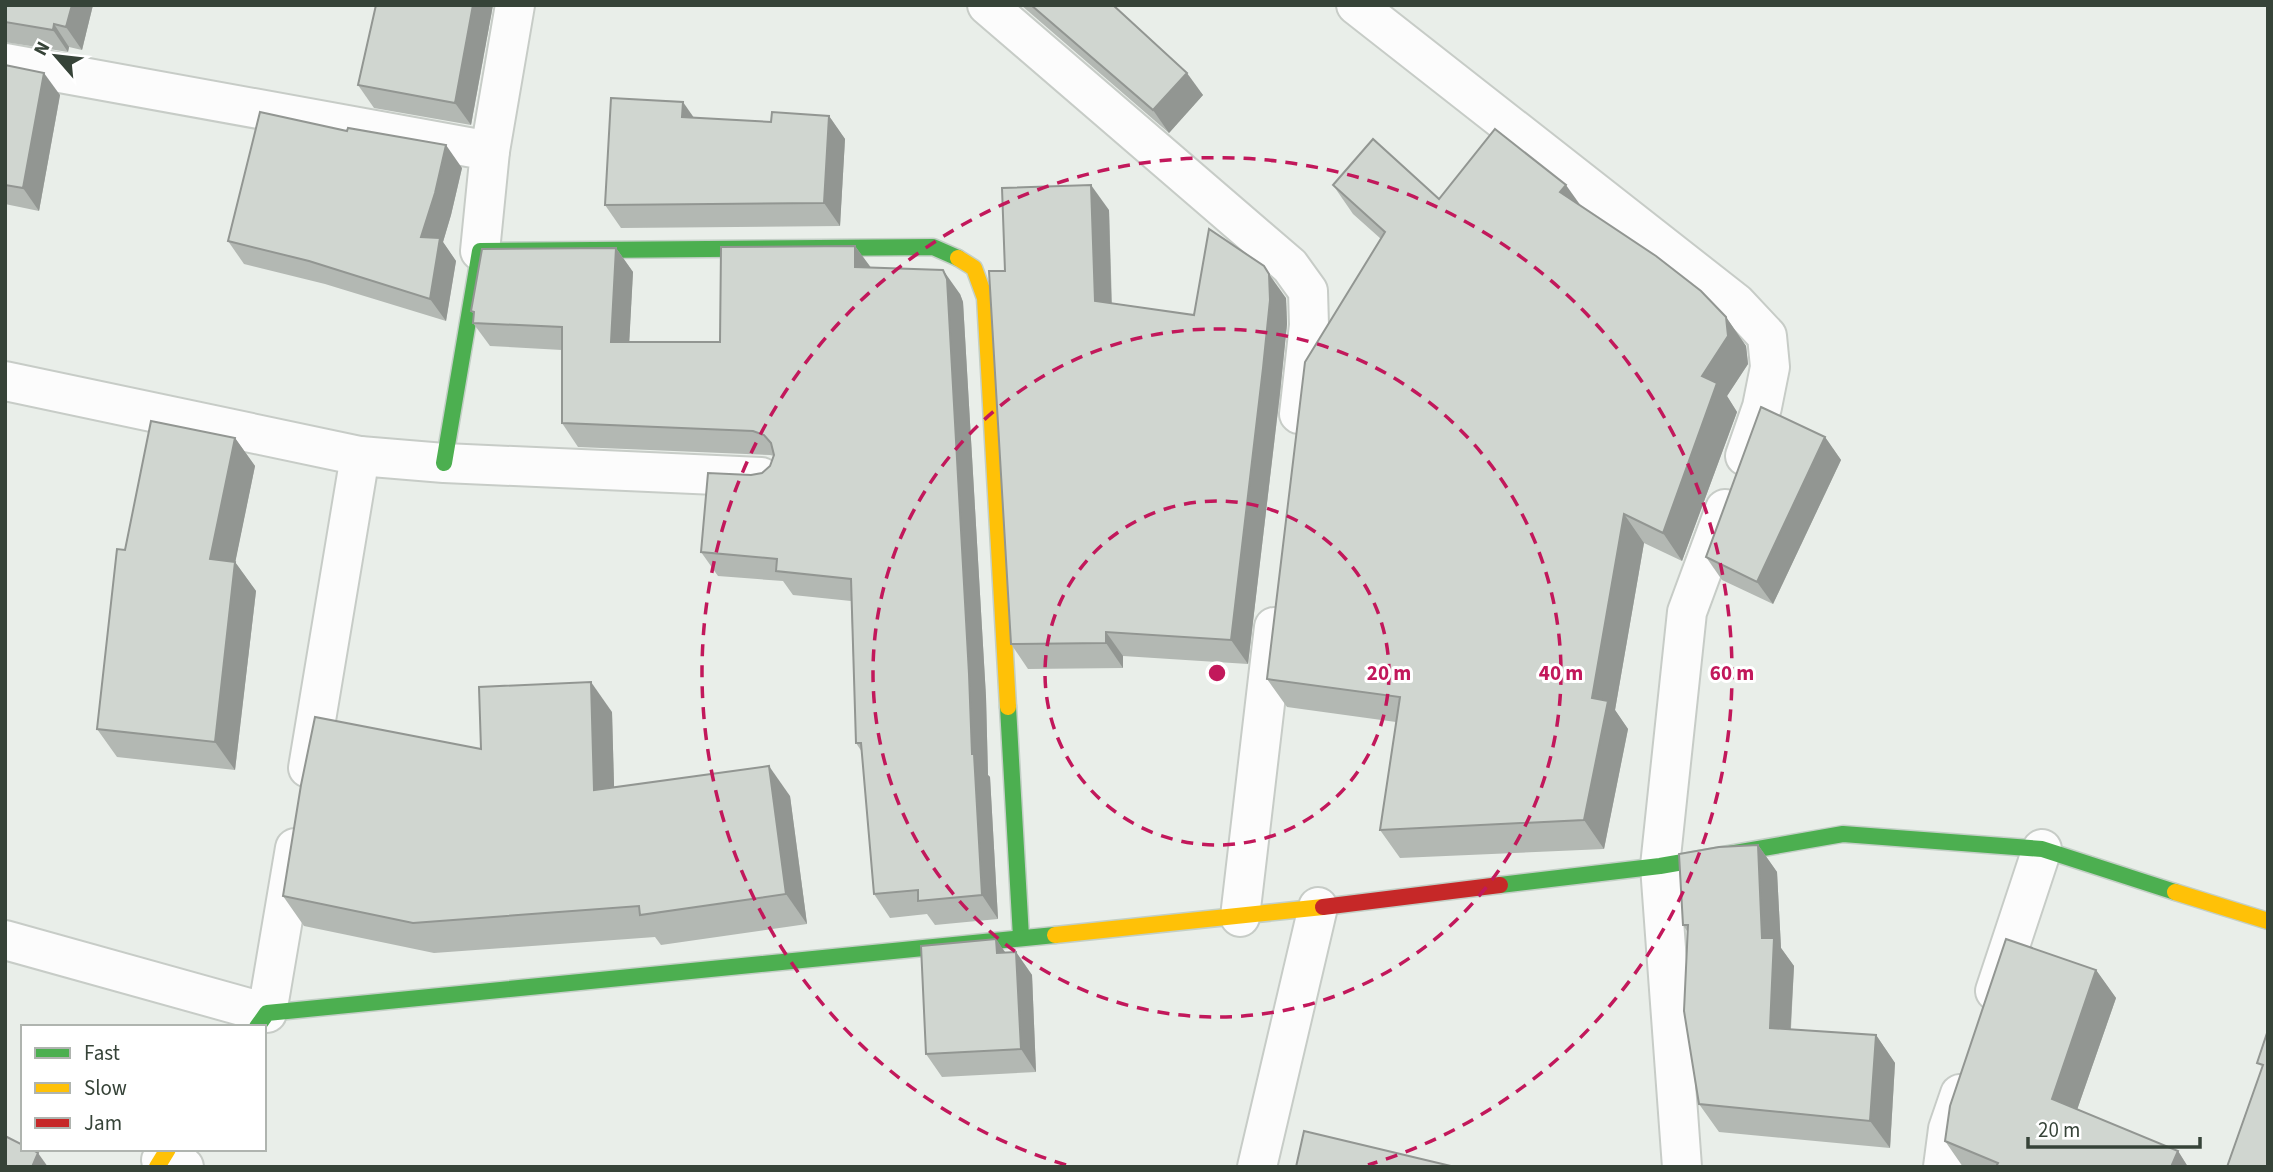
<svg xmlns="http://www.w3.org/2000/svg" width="2273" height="1172" font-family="'Source Sans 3',sans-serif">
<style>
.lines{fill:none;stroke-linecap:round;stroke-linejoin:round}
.street-casing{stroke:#c7ccc7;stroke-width:42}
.fast-casing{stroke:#c3cfc6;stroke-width:19}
.slow-casing{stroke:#c3cfc6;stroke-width:19}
.jam-casing{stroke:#c3cfc6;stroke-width:19}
.street{stroke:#fcfcfc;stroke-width:38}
.fast{stroke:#4caf50;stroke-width:16}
.slow{stroke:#ffc107;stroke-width:16}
.jam{stroke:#c62828;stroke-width:16}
.wall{fill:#b3b8b3}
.shaded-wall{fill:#929692}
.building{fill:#d0d6d0;stroke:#929692;stroke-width:2}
.ring{fill:none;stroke:#c2185b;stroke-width:3.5;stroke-dasharray:12 9}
.centre{fill:#c2185b;stroke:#fff;stroke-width:3.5}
.ring-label{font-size:21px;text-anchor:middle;font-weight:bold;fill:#c2185b;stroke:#fff;stroke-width:6;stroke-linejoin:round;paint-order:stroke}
</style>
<rect width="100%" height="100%" fill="#e9eee9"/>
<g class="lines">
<defs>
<g id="street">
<path d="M987,5L1290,266L1308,291L1309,325L1299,414"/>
<path d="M1356,5L1736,303L1767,336L1770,367L1762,407L1745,456"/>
<path d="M5,63L490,151L480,251"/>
<path d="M490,151L515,5"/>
<path d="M5,381L360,456"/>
<path d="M308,768L360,456L444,463L761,477"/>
<path d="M1240,917L1274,627"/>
<path d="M5,940L267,1013L295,848"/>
<path d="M1995,991L2042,849"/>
<path d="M161,1160L184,1167"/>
<path d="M1257,1167L1318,907"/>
<path d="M1682,1167L1660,866L1687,612L1725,509"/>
<path d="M1943,1167L1948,1129L1960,1094"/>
</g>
<g id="fast">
<path d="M444,463L480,251L933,247L958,258"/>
<path d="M1008,707L1021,937"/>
<path d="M1500,885L1660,866L1843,834L2042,849L2175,892"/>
<path d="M257,1027L267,1013L1055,935"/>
</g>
<g id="slow">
<path d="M958,258L974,268L985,298L1008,707"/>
<path d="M2175,892L2268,921"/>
<path d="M1055,935L1323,907"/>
<path d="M157,1167L168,1149"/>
</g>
<path id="jam" d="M1323,907L1500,885"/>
</defs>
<use href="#street" class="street-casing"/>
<use href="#fast" class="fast-casing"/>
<use href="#slow" class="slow-casing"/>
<use href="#jam" class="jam-casing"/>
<use href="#street" class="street"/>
<use href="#fast" class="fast"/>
<use href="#slow" class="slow"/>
<use href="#jam" class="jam"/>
</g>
<g class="wall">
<path d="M5,5H93L82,50L69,47L68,52L5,42Z"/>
<path d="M376,5H493L471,125L374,108L358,85Z"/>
<path d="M1021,5H1113L1203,95L1169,133Z"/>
<path d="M5,65L60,95L39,211L5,204Z"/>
<path d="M829,116L845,139L840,226L621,228L605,205L695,118L771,122Z"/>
<path d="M462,168L451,215L443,242L456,261L446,321L325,284L244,264L228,241Z"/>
<path d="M1333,185L1439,199L1580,205L1726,317L1746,346L1748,364L1727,396L1737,412L1682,561L1644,543L1615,710L1628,729L1604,849L1400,858L1380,830L1396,722L1287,707L1267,679L1381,239L1353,214Z"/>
<path d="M1109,210L1112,303L1194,315L1286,298L1287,324L1280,393L1248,664L1123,656V668L1028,669L1011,644L1005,271Z"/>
<path d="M855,246L870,267L960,294L963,302L986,697L988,775L990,777L998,919L935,925L927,914L890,918L874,894L862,752L856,743L851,601L793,595L783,581L718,576L701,552L751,475L762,473L770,466L774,456L770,455L578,447L562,423V350L490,346L473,323L474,314L471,311L616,248L633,272L629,342H720Z"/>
<path d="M1825,437L1841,460L1773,604L1722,580L1706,557Z"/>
<path d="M235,438L255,466L235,562L256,591L235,770L117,757L97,729L125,550Z"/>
<path d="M612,712L614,787L790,796L807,924L661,945L655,937L434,953L304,926L283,896L481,749Z"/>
<path d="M1758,845L1777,872L1781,948L1794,966L1791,1029L1876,1035L1895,1063L1890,1148L1719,1132L1699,1104L1687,931L1683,925Z"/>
<path d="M996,939L1005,953L1016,952L1032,975L1036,1072L942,1077L926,1054Z"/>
<path d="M2096,970L2116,998L2077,1110L2178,1151L2188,1167H1963L1945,1141Z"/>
</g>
<g class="shaded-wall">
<path d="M72,5H93L82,50L66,27Z"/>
<path d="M473,5H493L471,125L455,103Z"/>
<path d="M54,24L69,47L68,52L53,30Z"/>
<path d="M44,73L60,95L39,211L23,188Z"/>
<path d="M1187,73L1203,95L1169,133L1153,110Z"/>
<path d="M683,102L699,125L682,117Z"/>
<path d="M829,116L845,139L840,226L824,203Z"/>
<path d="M446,145L462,168L451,215L443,242L456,261L446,321L430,299L421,237Z"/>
<path d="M1091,185L1109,210L1112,326L1095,301Z"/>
<path d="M1566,185L1586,213L1560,192Z"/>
<path d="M855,246L872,269L855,267Z"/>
<path d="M616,248L633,272L628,366L611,342Z"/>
<path d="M943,270L960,294L963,302L986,697L988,775L990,777L998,919L982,895L972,754Z"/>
<path d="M1269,274L1286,298L1287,324L1280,393L1248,664L1231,640Z"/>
<path d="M1726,317L1746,346L1748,364L1727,396L1737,412L1682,561L1663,533L1702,376Z"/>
<path d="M1825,437L1841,460L1773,604L1757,582Z"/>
<path d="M235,438L255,466L230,588L210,559Z"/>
<path d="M1624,514L1644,543L1615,710L1628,729L1604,849L1584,820L1592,698Z"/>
<path d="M235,562L256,591L235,770L215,742Z"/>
<path d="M1106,632L1123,656V668L1106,643Z"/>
<path d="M591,682L612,712L615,820L594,790Z"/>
<path d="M769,766L790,796L807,924L786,894Z"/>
<path d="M1758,845L1777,872L1781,948L1794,966L1789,1055L1770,1028L1762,938Z"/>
<path d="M996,939L1012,962L997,953Z"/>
<path d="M1016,952L1032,975L1036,1072L1021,1049Z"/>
<path d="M2096,970L2116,998L2071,1127L2052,1099Z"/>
<path d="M1876,1035L1895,1063L1890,1148L1870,1121Z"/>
<path d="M2178,1151L2188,1167H2171Z"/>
<path d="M38,1153L48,1167H32Z"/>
</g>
<g class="building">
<path d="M5,5H72L66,27L54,24L53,30L5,22Z"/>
<path d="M376,5H473L455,103L358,85Z"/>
<path d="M1031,5H1113L1187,73L1153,110Z"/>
<path d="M5,65L44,73L23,188L5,185Z"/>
<path d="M611,98L683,102L682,117L771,122L772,112L829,116L824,203L605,205Z"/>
<path d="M260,112L347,131L348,128L446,145L435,193L421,237L440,238L430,299L309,261L228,241Z"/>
<path d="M1495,129L1566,185L1560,192L1656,256L1701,291L1726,317L1728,336L1702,376L1717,383L1663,533L1624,514L1592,698L1608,701L1584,820L1380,830L1400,697L1267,679L1305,362L1385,232L1333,185L1373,139L1439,199Z"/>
<path d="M1091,185L1095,301L1194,315L1209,229L1264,266L1269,274L1270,300L1263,368L1231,640L1106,632V643L1011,644L989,271H1005L1002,188Z"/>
<path d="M855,246V267L943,270L947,279L969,674L972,754H974L982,895L918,901V890L874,894L861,743H856L851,579L776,571L777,559L701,552L708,473L751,475L762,473L770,466L774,455L771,443L764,435L753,431L562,423V327L473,323L474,312L471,311L482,249L616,248L611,342H720L721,247Z"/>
<path d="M1761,407L1825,437L1757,582L1706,557Z"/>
<path d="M151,421L235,438L210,559L235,562L215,742L97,729L117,549L125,550Z"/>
<path d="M591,682L594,790L769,766L786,894L640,915L639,906L413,923L283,896L301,785L315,717L481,749L479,687Z"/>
<path d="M1758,845L1762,938H1774L1770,1028L1876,1035L1870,1121L1699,1104L1684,1011L1688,925H1683L1679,854L1719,847Z"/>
<path d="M996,939L997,953L1016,952L1021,1049L926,1054L921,946Z"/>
<path d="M2006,939L2096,970L2052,1099L2178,1151L2171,1167H1996L1998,1163L1945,1141L1950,1106Z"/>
<path d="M2268,1030V1167H2227L2263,1065L2257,1063Z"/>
<path d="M1304,1131L1455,1167H1296Z"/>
<path d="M5,1136L23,1145V1149H31L38,1153L32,1167H5Z"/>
</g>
<g class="ring">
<circle cx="1217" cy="673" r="172"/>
<circle cx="1217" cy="673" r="344"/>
<path d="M1066 1165A515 515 0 1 1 1368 1165"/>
</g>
<circle cx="1217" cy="673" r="10" class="centre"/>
<g class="ring-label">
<text x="1389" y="680">20 m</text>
<text x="1561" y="680">40 m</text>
<text x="1732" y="680">60 m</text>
</g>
<rect width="2273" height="1172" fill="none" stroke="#364338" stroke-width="14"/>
<rect x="21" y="1025" width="245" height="126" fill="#ffffff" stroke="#afb4af" stroke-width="2"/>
<rect x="35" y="1048" width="35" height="10" fill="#4caf50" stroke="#afb4af" stroke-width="2"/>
<text x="84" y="1060" font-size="21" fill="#364338">Fast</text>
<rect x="35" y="1083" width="35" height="10" fill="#ffc107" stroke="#afb4af" stroke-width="2"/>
<text x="84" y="1095" font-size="21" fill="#364338">Slow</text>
<rect x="35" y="1118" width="35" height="10" fill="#c62828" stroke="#afb4af" stroke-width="2"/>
<text x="84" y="1130" font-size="21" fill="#364338">Jam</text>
<g transform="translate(56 56) rotate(298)" stroke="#ffffff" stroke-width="5" paint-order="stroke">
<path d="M0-5L12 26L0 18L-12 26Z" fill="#364338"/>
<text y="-10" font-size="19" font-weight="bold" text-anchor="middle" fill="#364338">N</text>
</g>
<path d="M2028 1137v10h172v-10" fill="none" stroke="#364338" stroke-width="3.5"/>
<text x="2038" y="1137" font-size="21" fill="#364338" stroke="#ffffff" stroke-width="5" paint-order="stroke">20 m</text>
</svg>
